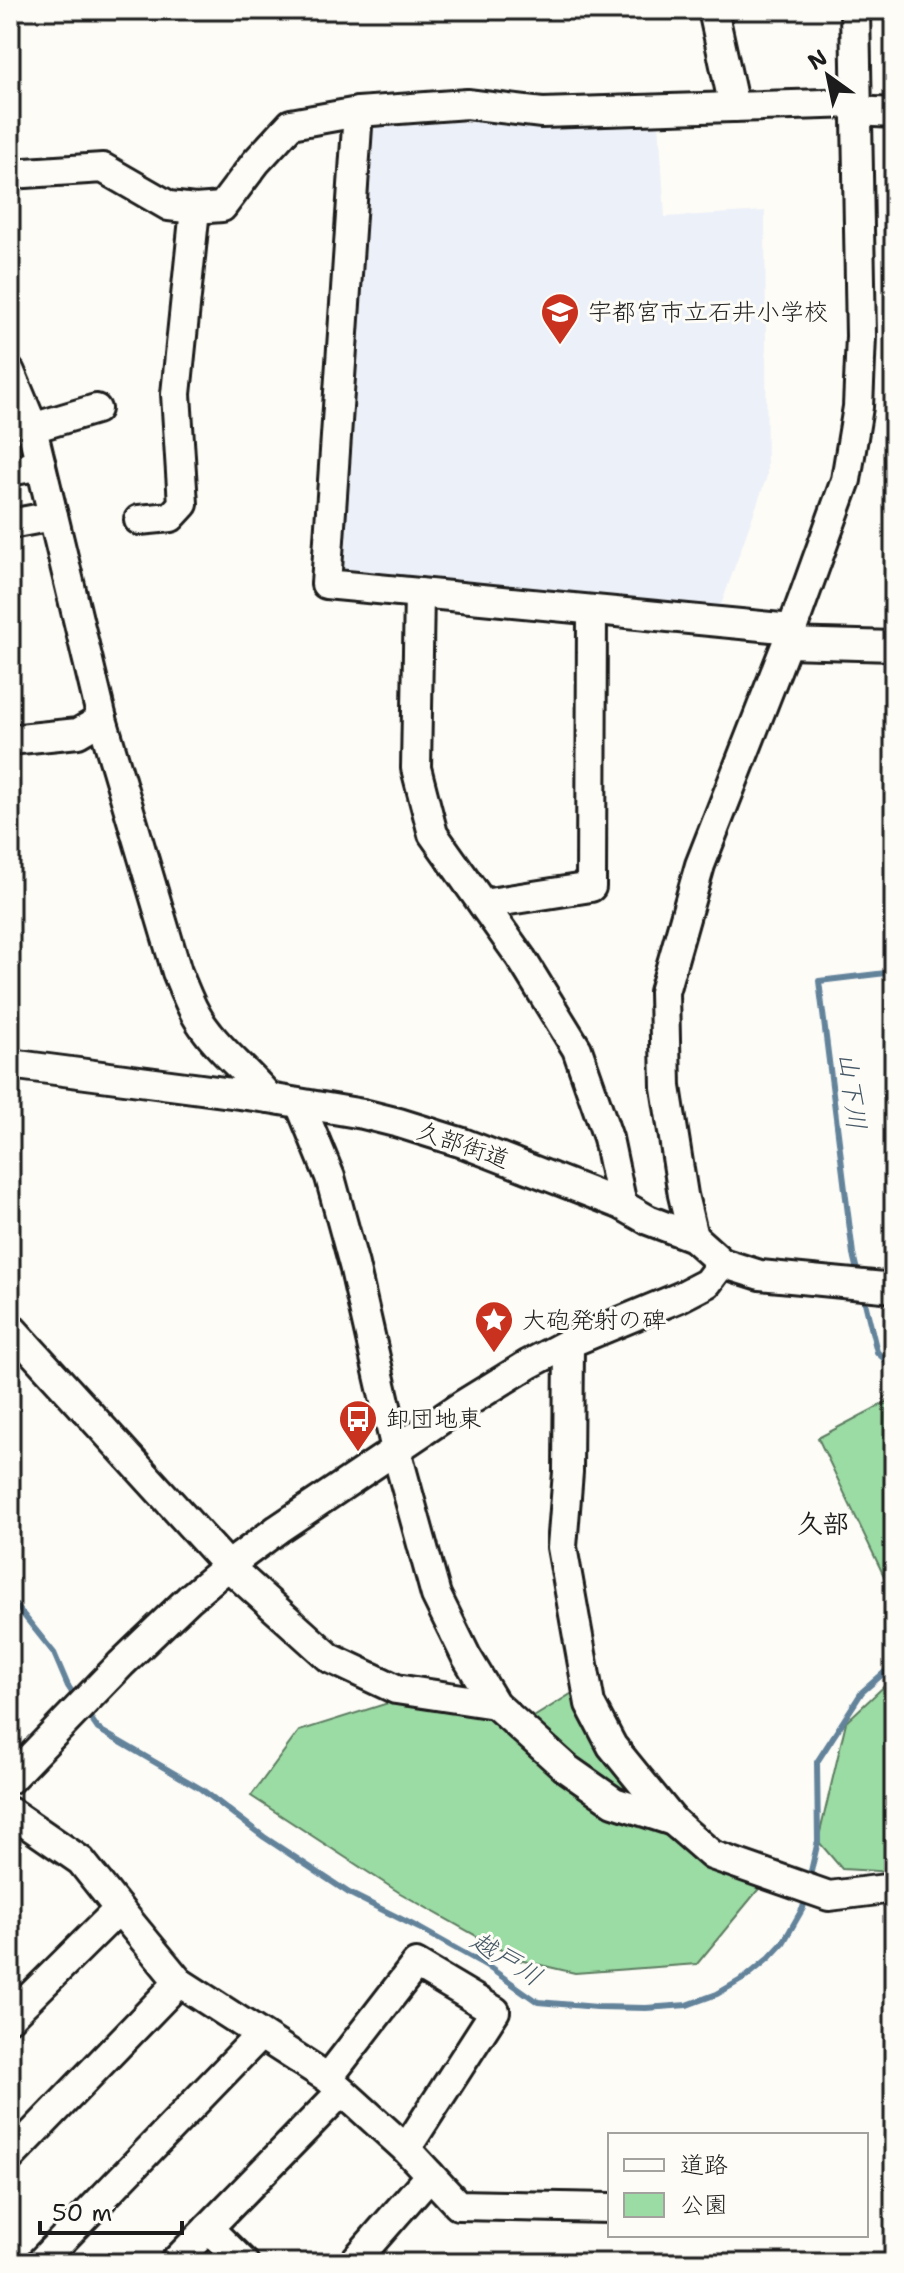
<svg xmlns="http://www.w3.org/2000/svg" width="904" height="2273" font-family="'Shantell Sans','Klee One',sans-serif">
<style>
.built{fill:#ecf0f8}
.green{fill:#9bdba4;stroke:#5c7c60;stroke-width:2}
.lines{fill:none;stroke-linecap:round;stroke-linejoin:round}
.stream{stroke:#63839b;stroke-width:6}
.minor-casing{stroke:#1c1c1c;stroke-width:34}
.minor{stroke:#fdfcf7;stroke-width:28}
.labels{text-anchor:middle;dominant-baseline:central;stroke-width:6;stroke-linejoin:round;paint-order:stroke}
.poi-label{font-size:24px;fill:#1c1c1c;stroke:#fdfcf7;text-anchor:start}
.street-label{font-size:24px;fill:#1c1c1c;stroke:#fdfcf7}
.water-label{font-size:26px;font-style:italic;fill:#465866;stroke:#fdfcf7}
.neighbourhood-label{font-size:26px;font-weight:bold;fill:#1c1c1c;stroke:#fdfcf7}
</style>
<rect width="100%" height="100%" fill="#fdfcf7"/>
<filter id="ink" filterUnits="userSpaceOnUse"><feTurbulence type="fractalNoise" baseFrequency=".0125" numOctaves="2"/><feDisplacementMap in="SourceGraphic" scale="16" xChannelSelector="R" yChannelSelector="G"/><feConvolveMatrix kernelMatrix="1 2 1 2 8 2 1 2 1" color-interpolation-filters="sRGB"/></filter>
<g filter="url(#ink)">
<path class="built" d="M659,121L665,217L765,211L767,476L719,611L340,572L368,122Z"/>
<g class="green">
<path d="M892,1399L894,1400V1597L818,1438Z"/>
<path d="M894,1677V1872L842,1869L818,1841L846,1722Z"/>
<path d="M579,1689L609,1755L762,1885L697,1964L575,1973L519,1960L400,1893L251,1796L299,1731L423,1692L524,1723Z"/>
</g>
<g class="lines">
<g class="stream">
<path d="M858,1275L853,1254L819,981L894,972"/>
<path d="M863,1294L877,1352L894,1368"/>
<path d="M10,1598L54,1653L68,1686L76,1698"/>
<path d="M85,1710L98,1729L201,1789L264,1837L349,1893L419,1928L487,1966L538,2002L597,2007L646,2008L687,2005L717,1994L746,1977L769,1958L783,1943L803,1908L806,1895"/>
<path d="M809,1880L818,1841L817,1762L862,1692L894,1664"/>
</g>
<defs>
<g id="minor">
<path d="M713,10L734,107"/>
<path d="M856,111L894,113"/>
<path d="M10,174L103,168L169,206L195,209L222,207L256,162L291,124L358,112"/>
<path d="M10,372L30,420L102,719L177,972C186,994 194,1016 209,1034C227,1057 251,1075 269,1098"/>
<path d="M32,428L96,409"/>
<path d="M10,471L41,465"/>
<path d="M139,520L171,517L183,504L176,394L195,209"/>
<path d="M10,524L53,516"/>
<path d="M419,593L416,768L433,834L521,958L577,1049L608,1138L622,1205"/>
<path d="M792,629L326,584L358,112L467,104L542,113L856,103"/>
<path d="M787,643L894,646"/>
<path d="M10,740L78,733L102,719"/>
<path d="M483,904L591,887L592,610"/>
<path d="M10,1064L269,1098L363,1114L399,1123L463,1143L622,1205L648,1220L693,1237L722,1263L760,1275L894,1288"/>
<path d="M300,1104L330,1177L354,1265L396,1450L436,1595L466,1656L495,1704L567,1769L614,1802L673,1821"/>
<path d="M693,1237L683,1195L666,1087L664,992L700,865L787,643L846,480L858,407L861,336L855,10"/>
<path d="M10,1327L228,1566L330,1658L396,1689L495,1704"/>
<path d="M569,1343L568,1472L562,1547L590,1704L612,1746L673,1821L712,1855L829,1896L894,1888"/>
<path d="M10,1779L121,1664L190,1598L228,1566L278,1529L461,1406L529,1364L569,1343L680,1297L707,1283L722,1263"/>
<path d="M10,1812L81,1861L119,1909L10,2017"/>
<path d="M119,1909L179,1982L328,2078L416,1964L495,2011L406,2149L458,2205L610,2208"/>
<path d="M330,2080L406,2149"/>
<path d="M10,2157L179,1982"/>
<path d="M208,2228L244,2263"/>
<path d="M40,2263L260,2035"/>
<path d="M174,2263L342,2091"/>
<path d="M353,2263L430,2175"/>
</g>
</defs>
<use href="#minor" class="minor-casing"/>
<use href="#minor" class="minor"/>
</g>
</g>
<defs>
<symbol id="school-pin" viewBox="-11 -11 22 30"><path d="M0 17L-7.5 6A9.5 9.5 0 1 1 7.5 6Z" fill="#c8321e" stroke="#fdfcf7"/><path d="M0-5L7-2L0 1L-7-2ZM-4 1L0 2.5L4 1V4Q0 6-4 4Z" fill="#fff"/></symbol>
<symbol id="sight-pin" viewBox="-11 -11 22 30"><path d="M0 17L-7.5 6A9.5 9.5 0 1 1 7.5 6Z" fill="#c8321e" stroke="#fdfcf7"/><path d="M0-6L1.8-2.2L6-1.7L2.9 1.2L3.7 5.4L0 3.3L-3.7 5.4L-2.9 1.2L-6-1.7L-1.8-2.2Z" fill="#fff"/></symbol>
<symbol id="bus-pin" viewBox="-11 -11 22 30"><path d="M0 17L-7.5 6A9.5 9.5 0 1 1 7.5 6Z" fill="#c8321e" stroke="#fdfcf7"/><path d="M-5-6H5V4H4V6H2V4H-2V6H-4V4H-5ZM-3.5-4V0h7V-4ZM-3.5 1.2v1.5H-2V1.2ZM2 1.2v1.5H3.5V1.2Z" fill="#fff"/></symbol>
</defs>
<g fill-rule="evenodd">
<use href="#school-pin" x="538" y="290" width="44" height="60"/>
<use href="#sight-pin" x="472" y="1298" width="44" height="60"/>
<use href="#bus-pin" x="336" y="1397" width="44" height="60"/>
</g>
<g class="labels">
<g class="poi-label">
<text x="588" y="312">宇都宮市立石井小学校</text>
<text x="522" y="1320">大砲発射の碑</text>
<text x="386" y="1419">卸団地東</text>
</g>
<g class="street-label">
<text transform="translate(463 1145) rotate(19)">久部街道</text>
</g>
<g class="water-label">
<text transform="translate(853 1091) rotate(83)">山下川</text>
<text transform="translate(507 1958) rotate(32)">越戸川</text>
</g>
<g class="neighbourhood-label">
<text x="823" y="1523">久部</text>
</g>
</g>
<rect width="904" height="2273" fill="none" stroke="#fdfcf7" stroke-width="40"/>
<rect x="20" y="20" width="864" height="2233" fill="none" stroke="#1c1c1c" stroke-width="3" filter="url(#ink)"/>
<rect x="608" y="2133" width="260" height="104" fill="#fdfcf7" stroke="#a3a29f" stroke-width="2"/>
<rect x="624" y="2159" width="40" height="12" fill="#fdfcf7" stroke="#a3a29f" stroke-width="2"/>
<text x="680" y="2173" font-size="24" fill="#1c1c1c">道路</text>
<rect x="624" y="2193" width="40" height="24" fill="#9bdba4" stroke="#a3a29f" stroke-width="2"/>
<text x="680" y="2213" font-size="24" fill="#1c1c1c">公園</text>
<g transform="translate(828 76) rotate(327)" stroke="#fdfcf7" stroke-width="6" paint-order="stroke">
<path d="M0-6L14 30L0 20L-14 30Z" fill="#1c1c1c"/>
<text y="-12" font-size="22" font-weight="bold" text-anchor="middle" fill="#1c1c1c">N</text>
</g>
<path d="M40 2221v12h142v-12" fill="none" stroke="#1c1c1c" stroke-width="4"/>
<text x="52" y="2221" font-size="24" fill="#1c1c1c" stroke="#fdfcf7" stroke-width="6" paint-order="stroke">50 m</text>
</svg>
